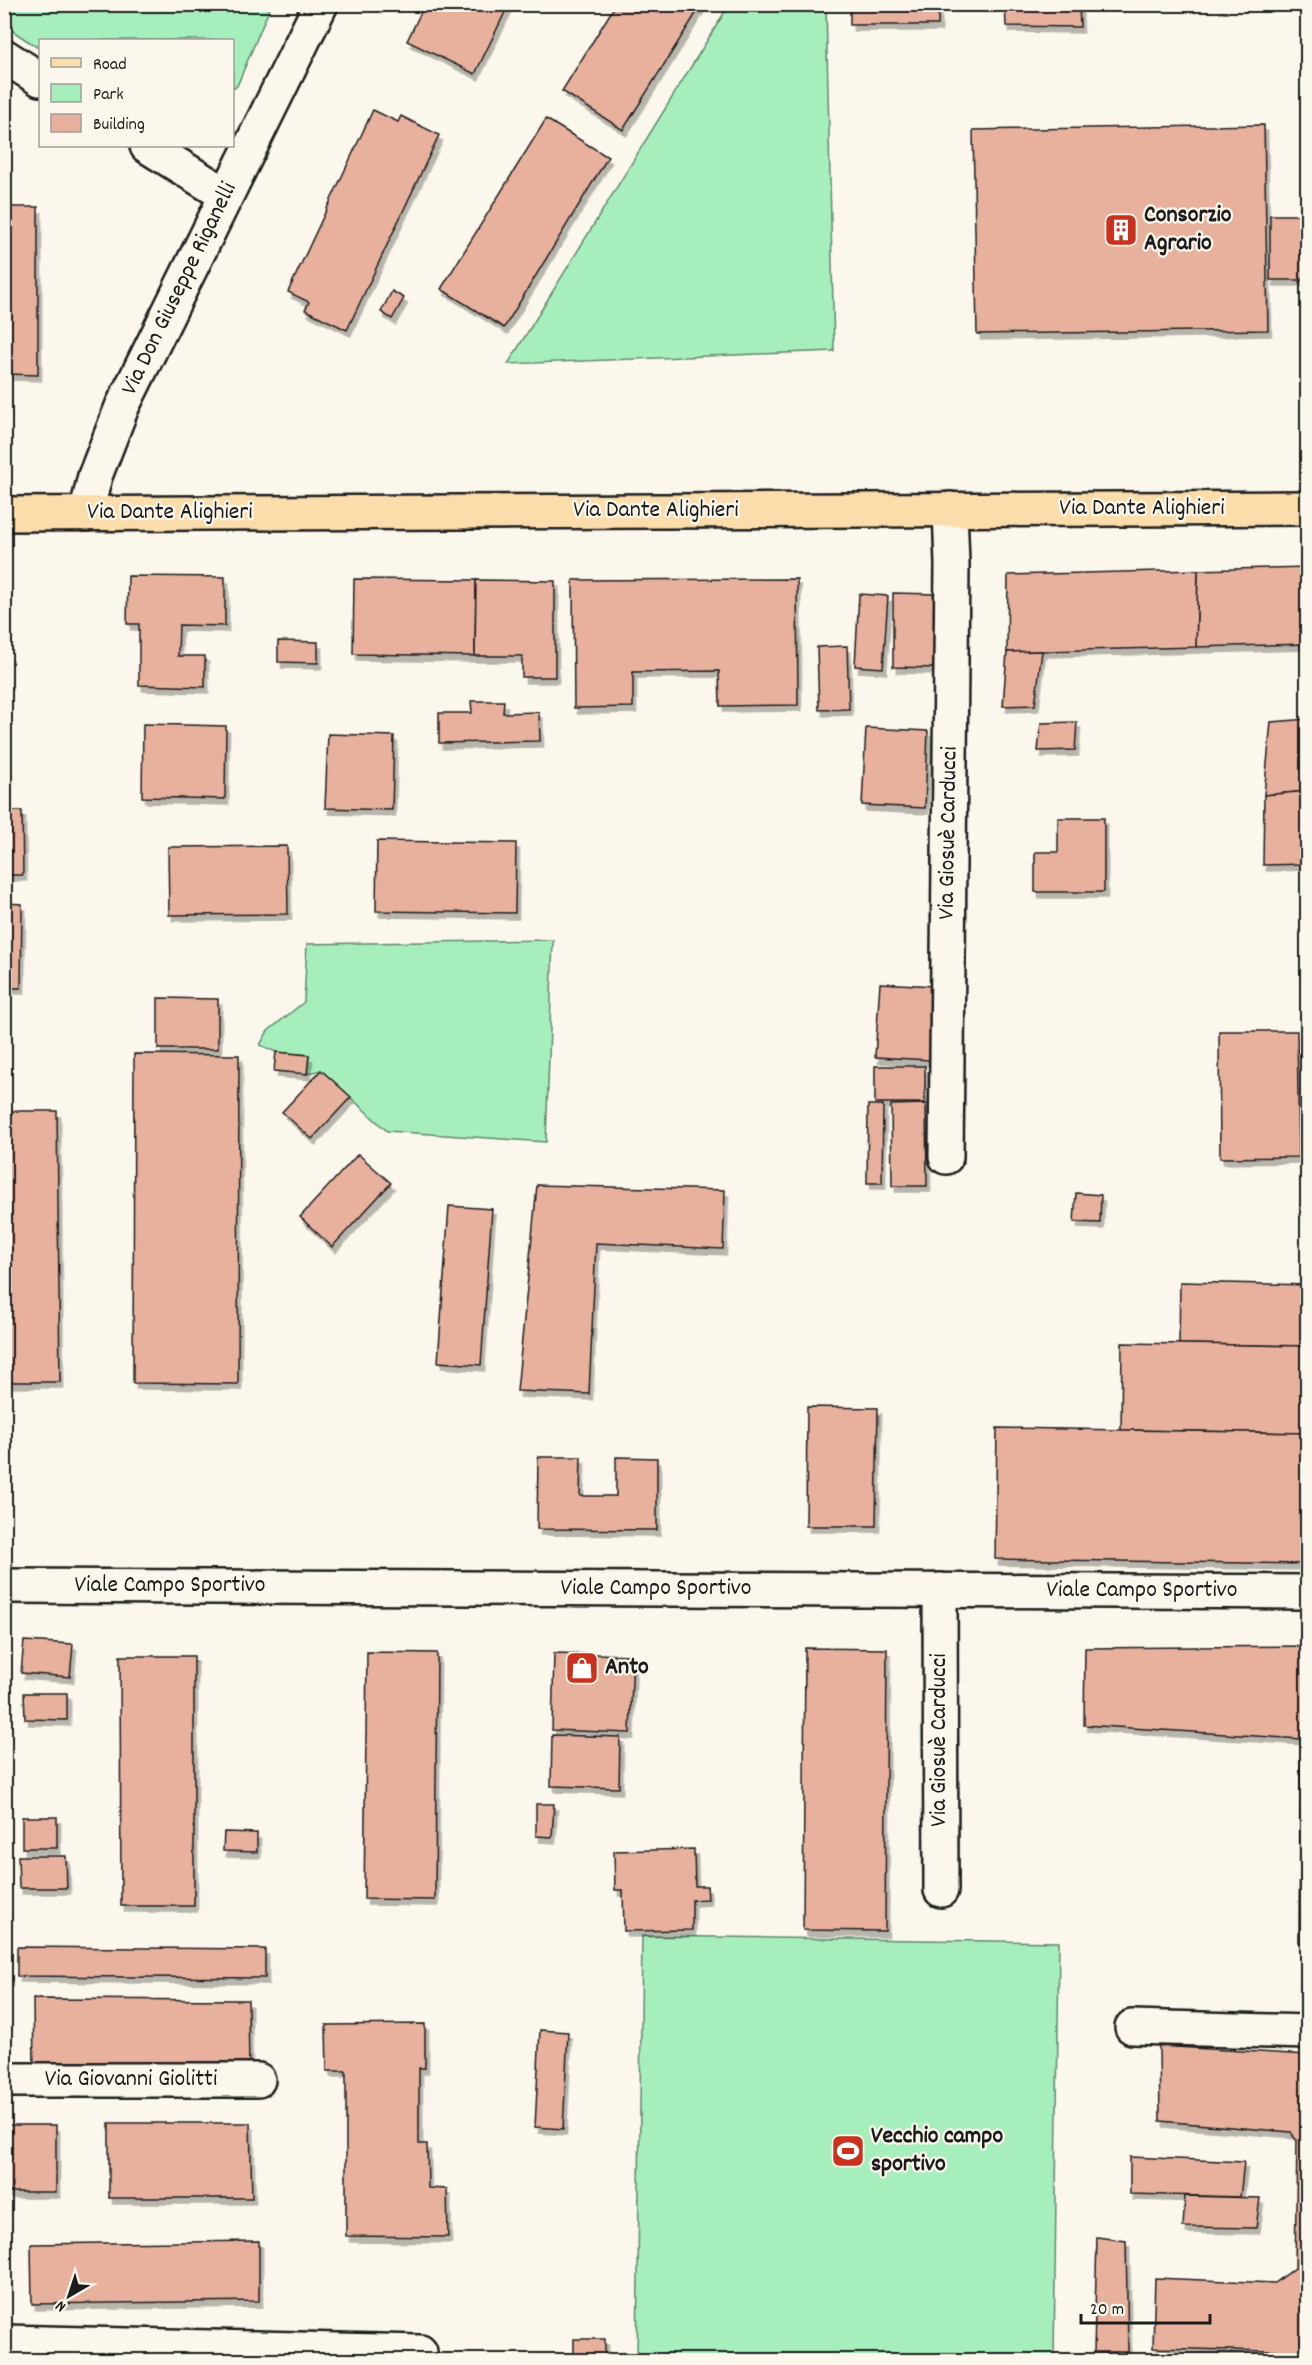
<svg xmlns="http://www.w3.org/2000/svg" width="1312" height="2365" font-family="Dekko,sans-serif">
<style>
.green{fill:#a6efbc;stroke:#61866c;stroke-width:1.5}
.building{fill:#e8b19e;stroke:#1c1c1c;stroke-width:1.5;filter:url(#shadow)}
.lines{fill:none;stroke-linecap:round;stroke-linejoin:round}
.minor-casing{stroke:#1c1c1c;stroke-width:38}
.major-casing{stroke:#1c1c1c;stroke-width:38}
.minor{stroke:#fbf7ec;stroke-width:33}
.major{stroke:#fbddab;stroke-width:33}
.labels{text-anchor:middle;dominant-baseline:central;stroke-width:4.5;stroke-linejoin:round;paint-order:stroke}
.poi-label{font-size:24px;font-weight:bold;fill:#1c1c1c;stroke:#fbf7ec;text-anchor:start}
.street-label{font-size:24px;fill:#1c1c1c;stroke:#fbf7ec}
</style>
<defs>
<filter id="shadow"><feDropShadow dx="3.5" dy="6" stdDeviation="0" flood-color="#0004"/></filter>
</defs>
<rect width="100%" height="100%" fill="#fbf7ec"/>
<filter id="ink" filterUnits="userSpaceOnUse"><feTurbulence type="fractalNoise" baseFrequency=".0167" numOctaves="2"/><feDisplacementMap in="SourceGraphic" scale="12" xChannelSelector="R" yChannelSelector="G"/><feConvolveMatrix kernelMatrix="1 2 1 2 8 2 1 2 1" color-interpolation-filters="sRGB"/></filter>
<g filter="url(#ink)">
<g class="green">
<path d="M4,5L5,4L271,5L237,86L233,89L232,40H40V49L5,26Z"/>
<path d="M729,5H826L834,351L508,364Z"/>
<path d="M553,940L546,1142L387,1131L321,1070L307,1074L309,1055L276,1052L260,1045L268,1031L304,1002L307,944Z"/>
<path d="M642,1936L1059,1942L1054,2360H637Z"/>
</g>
<g class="building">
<path d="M425,4H509L475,74L407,41Z"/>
<path d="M616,4H702L623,130L562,91Z"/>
<rect x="850" y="4" width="88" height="21"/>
<path d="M1005,4H1079L1080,27L1006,26Z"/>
<path d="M1303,77H1308V108Z"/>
<path d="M373,110L398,122L401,116L439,135L347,330L305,310L309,302L288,292Z"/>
<path d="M546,119L608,157L504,328L441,289Z"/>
<path d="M1264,125L1268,330L977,334L973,130Z"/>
<path d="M4,207H38V375L7,374V397H4Z"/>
<rect x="1270" y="215" width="38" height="65"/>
<path d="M392,291L404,298L392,319L381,312Z"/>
<path d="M1308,567V644L1196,647L1198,570Z"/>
<path d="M1198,570L1196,647L1007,652L1008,575Z"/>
<path d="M128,576L225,577V626L179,625L178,656H205V687L139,685V624H127Z"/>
<path d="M354,579L476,580L475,656L353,654Z"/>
<path d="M797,579L798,705L720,706L719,671L633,672V707L574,708L573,580Z"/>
<path d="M476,580L555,581V677H522V656H475Z"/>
<path d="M893,593L935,594V668L893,667Z"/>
<path d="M859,594L888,596L883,668L855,666Z"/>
<path d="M278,641L318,642V663L278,662Z"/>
<path d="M847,646L849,709L819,710L817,647Z"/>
<path d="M1042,651L1035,705L1003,706L1007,652Z"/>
<path d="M471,701H504L503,713L539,712L540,741L439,743V713H472Z"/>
<path d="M1308,719V791L1264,795L1271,722Z"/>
<path d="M1077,722L1075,750L1038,751L1041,723Z"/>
<path d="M143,724L226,726L225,799L142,797Z"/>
<path d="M866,728L928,731L925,808L862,805Z"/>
<path d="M328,734L394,736L392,810L325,808Z"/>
<path d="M1308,791V864L1263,865L1264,795Z"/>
<path d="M4,811H22L23,875H4Z"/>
<path d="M1058,818H1104V892H1035V852H1058Z"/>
<path d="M377,841L516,843L515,913L376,911Z"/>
<path d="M287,846L288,914L169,915L168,847Z"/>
<path d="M4,903L22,904L21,988H4Z"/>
<path d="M880,983L934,986L930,1060L875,1057Z"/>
<path d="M158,998L218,999V1049H158Z"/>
<path d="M1219,1031H1297L1299,1157L1220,1158Z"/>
<path d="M276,1052L309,1055L307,1074L274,1071Z"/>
<path d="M134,1054L239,1055L238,1384L133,1383Z"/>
<rect x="875" y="1066" width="50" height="37"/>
<path d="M321,1070L351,1097L312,1139L282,1112Z"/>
<path d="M926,1104L927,1186H892L891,1105Z"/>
<path d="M868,1105H883L882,1183H867Z"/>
<path d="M4,1111H57L60,1382H4Z"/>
<path d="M358,1154L391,1183L332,1247L300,1217Z"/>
<path d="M537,1185L725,1190L723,1249L596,1243L589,1394L517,1391Z"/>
<path d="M1076,1193L1101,1195L1100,1223L1074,1222Z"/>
<path d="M449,1206L492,1209L481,1365L438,1362Z"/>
<path d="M1180,1282L1308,1285V1346L1179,1344Z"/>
<path d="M1122,1343L1308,1346V1433L1121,1430Z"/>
<path d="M807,1407L878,1408L876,1526H806Z"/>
<path d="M997,1428L1308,1433V1564L995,1559Z"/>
<path d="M538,1457H581L580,1496H616V1457L657,1458V1530L537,1529Z"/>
<path d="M24,1641L73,1644L70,1677L21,1673Z"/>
<path d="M1308,1646V1943L1299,1942L1301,1739L1084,1725L1085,1648Z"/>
<path d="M805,1648L887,1649L885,1931L803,1930Z"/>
<path d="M367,1652L437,1653L435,1900L364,1899Z"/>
<path d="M554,1653L633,1655L630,1733L552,1730Z"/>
<path d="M120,1656H194V1906H121Z"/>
<path d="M24,1693H67V1720L25,1719Z"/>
<path d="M552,1735L620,1737L619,1788L551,1786Z"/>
<path d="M536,1804H554L552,1837L536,1836Z"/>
<rect x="22" y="1817" width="35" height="31"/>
<path d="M224,1832L257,1833V1852L223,1851Z"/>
<path d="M694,1849L695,1886H707L708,1899L692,1900V1930L624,1931L623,1890H615L614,1851Z"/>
<path d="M18,1856H66L67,1888H19Z"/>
<path d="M17,1947L265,1949V1978L17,1976Z"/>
<path d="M33,1999L248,2000L249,2071L34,2070Z"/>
<path d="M425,2024V2068H419V2144H427L428,2188L447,2189L448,2237L346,2236V2071H327L326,2025Z"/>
<path d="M540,2030L568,2032L563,2129L535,2127Z"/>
<path d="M1159,2046L1308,2055V2352L1153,2348L1155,2278L1275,2283L1295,2268L1297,2140L1291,2132L1160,2121Z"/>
<path d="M109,2123H250L252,2198H109Z"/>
<rect x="4" y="2125" width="52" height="67"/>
<path d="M1130,2157L1244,2162L1240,2197L1130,2194Z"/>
<path d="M1185,2196L1260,2198L1256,2228L1183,2227Z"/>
<path d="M1097,2237L1126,2241L1128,2352H1094Z"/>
<path d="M259,2241V2301L32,2304L31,2244Z"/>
<rect x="574" y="2339" width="31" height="21"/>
</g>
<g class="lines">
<defs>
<g id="minor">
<path d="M4,56L40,79"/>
<path d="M147,146L226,195"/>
<path d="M86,514L95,476L122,407L321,4"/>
<path d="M946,1157L952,564L950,509"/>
<path d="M4,1586L1308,1592"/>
<path d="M940,1590L941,1890"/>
<path d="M1132,2027L1308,2032"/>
<path d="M4,2080H258"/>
<path d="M4,2342L420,2352V2360"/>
</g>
<path id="major" d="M4,514L1308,508"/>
</defs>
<use href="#minor" class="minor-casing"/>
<use href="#major" class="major-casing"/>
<use href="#minor" class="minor"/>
<use href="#major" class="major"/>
</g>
</g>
<defs>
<symbol id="building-square" viewBox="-11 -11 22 22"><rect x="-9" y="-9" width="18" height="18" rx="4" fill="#c8321e" stroke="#fbf7ec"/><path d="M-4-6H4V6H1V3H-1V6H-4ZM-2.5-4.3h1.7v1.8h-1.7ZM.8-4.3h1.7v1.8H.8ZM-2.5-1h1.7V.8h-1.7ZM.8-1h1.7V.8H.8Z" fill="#fff"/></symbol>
<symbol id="shop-square" viewBox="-11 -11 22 22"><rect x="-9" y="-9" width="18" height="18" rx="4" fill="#c8321e" stroke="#fbf7ec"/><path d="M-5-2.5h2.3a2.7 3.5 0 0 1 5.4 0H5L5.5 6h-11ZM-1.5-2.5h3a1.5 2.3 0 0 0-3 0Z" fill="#fff"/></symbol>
<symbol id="stadium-square" viewBox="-11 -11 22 22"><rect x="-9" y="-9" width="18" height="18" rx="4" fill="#c8321e" stroke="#fbf7ec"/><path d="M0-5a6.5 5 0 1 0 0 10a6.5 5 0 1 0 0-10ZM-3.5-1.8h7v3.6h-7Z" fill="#fff"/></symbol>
</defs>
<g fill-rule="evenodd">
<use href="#building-square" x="1102" y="211" width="38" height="38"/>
<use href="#shop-square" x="563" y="1649" width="38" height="38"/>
<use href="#stadium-square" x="829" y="2132" width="38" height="38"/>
</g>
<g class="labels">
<g class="poi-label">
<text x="1144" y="216">Consorzio<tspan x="1144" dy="28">Agrario</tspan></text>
<text x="605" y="1668">Anto</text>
<text x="871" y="2137">Vecchio campo<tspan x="871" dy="28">sportivo</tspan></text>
</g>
<g class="street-label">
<text transform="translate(180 289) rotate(-64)">Via Don Giuseppe Riganelli</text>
<text x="1142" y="509">Via Dante Alighieri</text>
<text x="656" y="511">Via Dante Alighieri</text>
<text x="170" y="513">Via Dante Alighieri</text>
<text transform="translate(949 833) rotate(-89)">Via Giosuè Carducci</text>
<text x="170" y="1586">Viale Campo Sportivo</text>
<text x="656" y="1589">Viale Campo Sportivo</text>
<text x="1142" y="1591">Viale Campo Sportivo</text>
<text transform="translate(940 1740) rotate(-90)">Via Giosuè Carducci</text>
<text x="131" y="2080">Via Giovanni Giolitti</text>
</g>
</g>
<rect width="1312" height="2365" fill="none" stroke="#fbf7ec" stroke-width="24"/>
<rect x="12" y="12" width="1288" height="2341" fill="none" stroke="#1c1c1c" stroke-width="2" filter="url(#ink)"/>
<rect x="39" y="39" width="195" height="108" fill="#fbf7ec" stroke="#a29f99" stroke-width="1.5"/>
<rect x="51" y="58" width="30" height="9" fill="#fbddab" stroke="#a29f99" stroke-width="1.5"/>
<text x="93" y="69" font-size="18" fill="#1c1c1c">Road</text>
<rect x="51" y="84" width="30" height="18" fill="#a6efbc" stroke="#a29f99" stroke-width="1.5"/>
<text x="93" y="99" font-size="18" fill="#1c1c1c">Park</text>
<rect x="51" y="114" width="30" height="18" fill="#e8b19e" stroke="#a29f99" stroke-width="1.5"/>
<text x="93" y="129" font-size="18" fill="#1c1c1c">Building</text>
<g transform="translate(69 2296) rotate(219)" stroke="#fbf7ec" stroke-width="4.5" paint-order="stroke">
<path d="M0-4.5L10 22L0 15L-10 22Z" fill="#1c1c1c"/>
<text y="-9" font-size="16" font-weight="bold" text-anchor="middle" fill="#1c1c1c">N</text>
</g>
<path d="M1081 2314v9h129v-9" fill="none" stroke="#1c1c1c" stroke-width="3"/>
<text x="1090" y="2314" font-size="18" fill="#1c1c1c" stroke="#fbf7ec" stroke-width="4.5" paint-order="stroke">20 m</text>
</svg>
